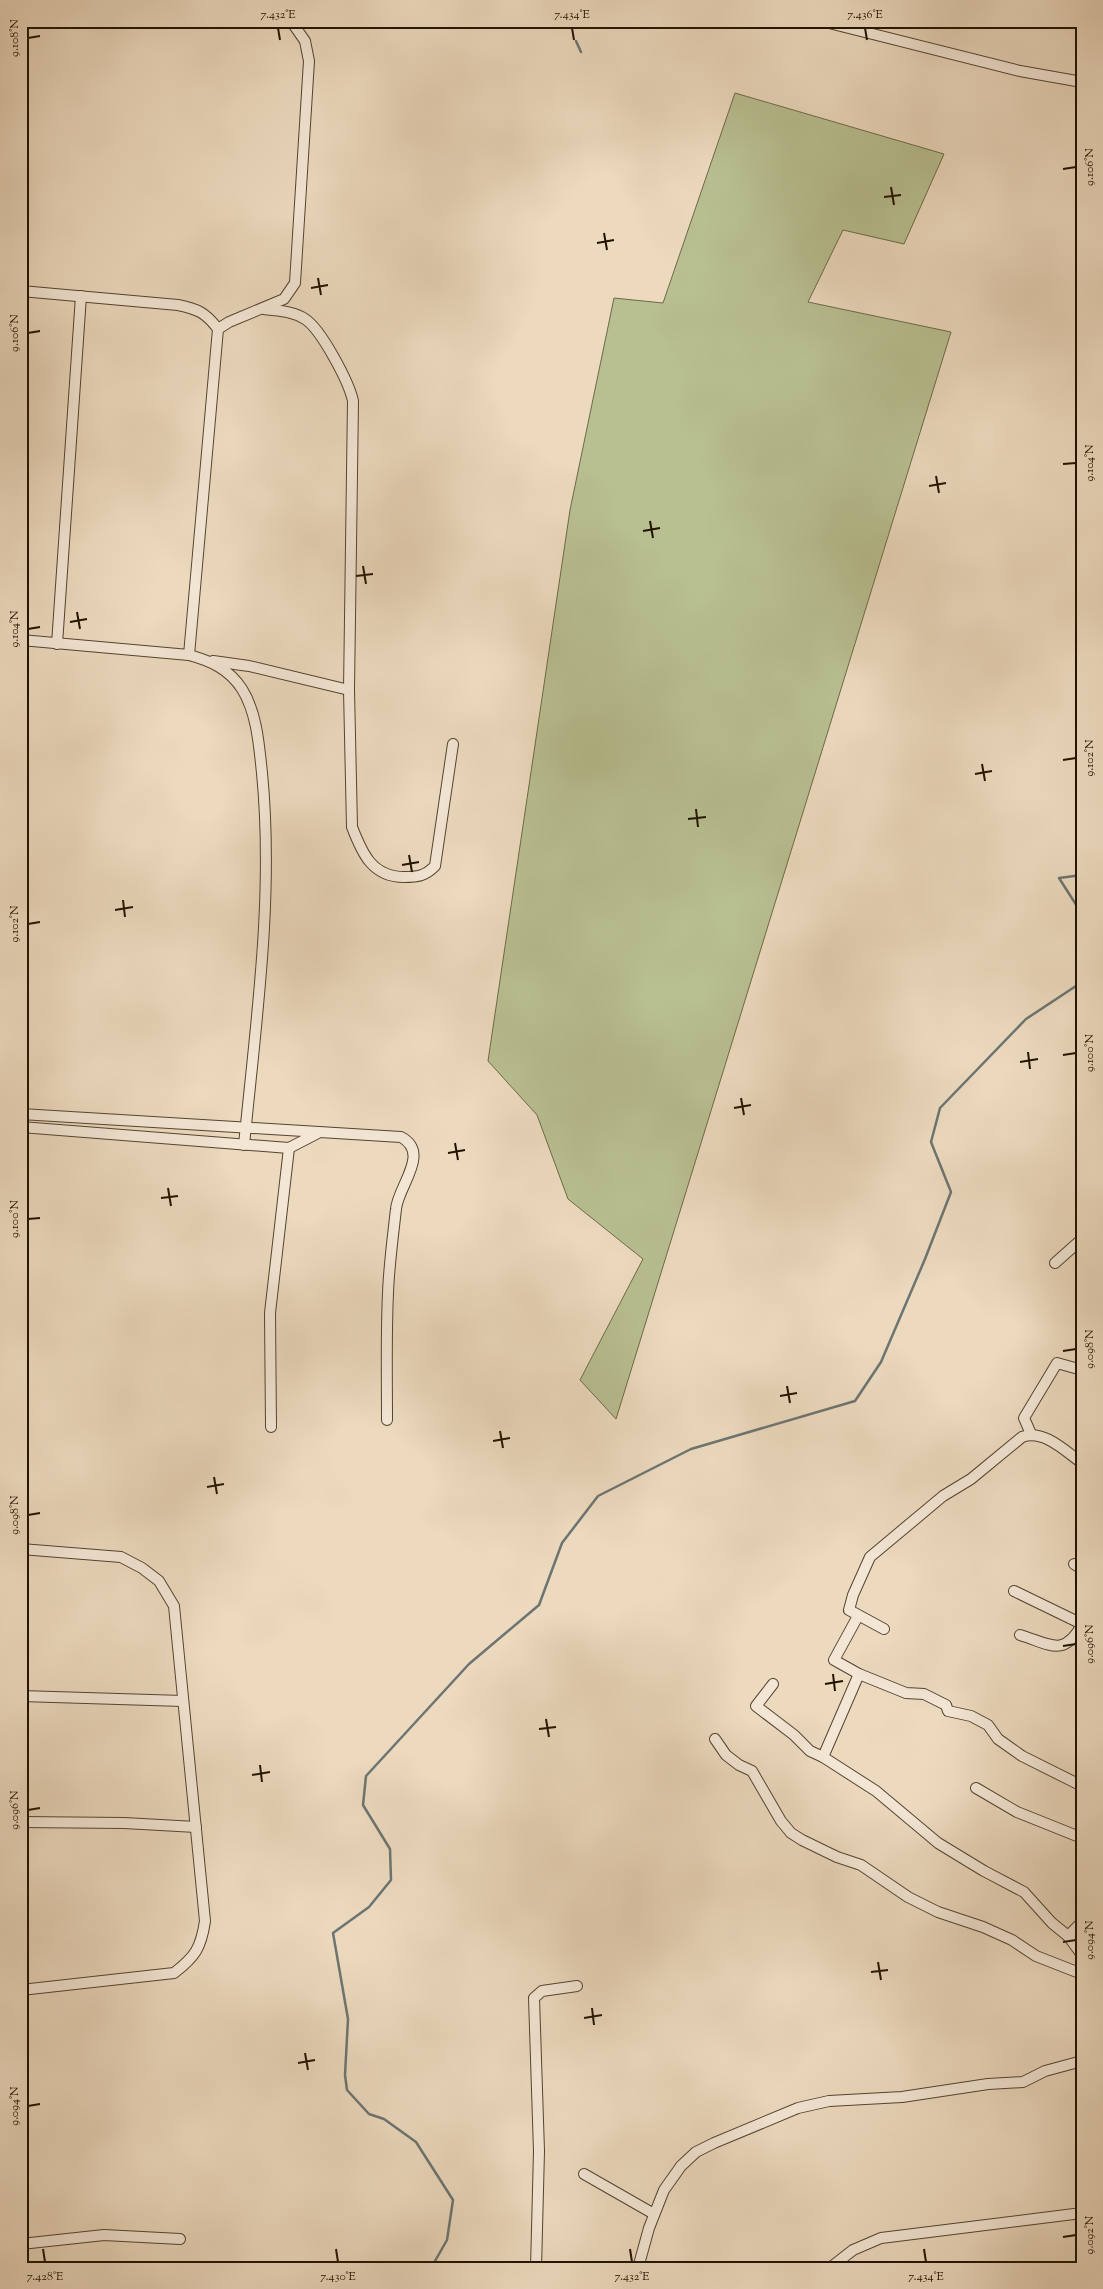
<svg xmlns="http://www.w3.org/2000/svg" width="1103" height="2289" font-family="'Sorts Mill Goudy',serif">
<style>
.green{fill:#b8bf91;stroke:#6d6948}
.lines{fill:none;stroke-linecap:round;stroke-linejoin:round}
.stream{stroke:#6c7571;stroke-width:2.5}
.street-casing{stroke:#544430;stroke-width:12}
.street{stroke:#f3e6d5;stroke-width:10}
.ticks{fill:none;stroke:#221300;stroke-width:2}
.neatline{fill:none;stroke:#221300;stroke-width:2}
.ticks-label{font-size:12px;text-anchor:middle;fill:#221300}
</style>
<rect width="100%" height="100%" fill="#ecd9be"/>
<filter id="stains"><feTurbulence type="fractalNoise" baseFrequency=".004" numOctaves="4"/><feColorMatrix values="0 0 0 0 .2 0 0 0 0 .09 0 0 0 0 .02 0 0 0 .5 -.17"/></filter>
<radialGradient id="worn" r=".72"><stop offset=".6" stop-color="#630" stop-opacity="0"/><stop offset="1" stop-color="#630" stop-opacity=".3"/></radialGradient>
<path class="green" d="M735,93L944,154L904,244L843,230L808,302L951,332L616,1419L580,1380L643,1259L568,1199L537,1115L488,1061L570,510L614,298L663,303Z"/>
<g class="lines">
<g class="stream">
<path d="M576,41L581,52"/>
<path d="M1082,875L1059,878L1082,914"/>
<path d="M431,2268L447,2240L453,2200L416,2142L384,2119L369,2114L347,2090L345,2075L348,2019L333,1933L369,1907L391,1880L390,1849L363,1805L366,1776L469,1664L539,1605L562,1543L598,1496L691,1449L855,1401L881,1362L925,1259L951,1192L931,1142L940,1108L1026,1019L1082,982"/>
</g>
<defs>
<g id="street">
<path d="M821,21L1020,71L1082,82"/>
<path d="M21,291L178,305C198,309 206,313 218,329L189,655"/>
<path d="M264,309C278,311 293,311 305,319C321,329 349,382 353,401L349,690L352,827C362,853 372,877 404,877C418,877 425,876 435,866L453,744"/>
<path d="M218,329L229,322L284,299L295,283L309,61L305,41L291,21"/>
<path d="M21,640L189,655C211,661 229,669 242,689C257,713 259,745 262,773C274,897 256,1021 244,1145"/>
<path d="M57,644L81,296"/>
<path d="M213,661L249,666L349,690"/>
<path d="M21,1114L401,1137C431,1153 398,1186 396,1209C393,1236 389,1265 388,1293C386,1335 387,1377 387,1420"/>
<path d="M21,1127L289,1148L318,1133"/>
<path d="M1055,1263L1082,1239"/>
<path d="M271,1427L270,1313L289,1148"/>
<path d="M1031,1434L1024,1418L1057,1363L1082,1370"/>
<path d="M21,1549L121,1557L142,1568L159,1581L174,1606L205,1921C201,1948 195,1957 174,1973L21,1990"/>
<path d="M1074,1564L1082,1569"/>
<path d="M1014,1591L1082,1624"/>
<path d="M858,1616L834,1660L859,1674L906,1693L924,1694L946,1705L948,1711L971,1716L988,1725L998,1739L1022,1756L1082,1786"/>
<path d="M884,1629L849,1610L853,1595L870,1557L943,1496L971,1479L1022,1437C1044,1429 1065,1451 1082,1463"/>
<path d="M1020,1635C1050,1644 1063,1658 1082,1625"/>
<path d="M859,1674L823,1757L876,1791L938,1843L984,1871L1024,1892L1052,1923L1068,1936L1082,1955"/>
<path d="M773,1684L756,1706L794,1735L810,1751L823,1757"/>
<path d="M21,1696L183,1701"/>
<path d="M715,1739L726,1755L739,1765L752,1771L781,1821L791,1833L802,1840L837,1857L861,1865L908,1897L938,1912L983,1927L1012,1940L1036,1956L1082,1974"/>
<path d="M976,1788L1017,1812L1082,1838"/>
<path d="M21,1822L124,1823L196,1827"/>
<path d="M1068,1936L1082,1922"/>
<path d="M584,2174L654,2214"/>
<path d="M21,2244L104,2235L180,2239"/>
<path d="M536,2268L539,2151L534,1998L542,1991L577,1986"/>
<path d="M638,2268L649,2228L664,2190L681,2166L696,2152L714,2143L798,2108L829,2101L902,2097L988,2084L1023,2082L1045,2071L1082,2061"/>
<path d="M830,2268L853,2250L881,2238L1082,2213"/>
</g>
</defs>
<use href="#street" class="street-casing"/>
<use href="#street" class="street"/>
</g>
<path class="ticks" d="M278,28L280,40M572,28L574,40M865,28L867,40M28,38L40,36M1063,169L1076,167M891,187L894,205M884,197L901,195M604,233L607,250M597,243L614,240M318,278L321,295M311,288L328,285M28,333L40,331M1063,464L1076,463M936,476L939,493M929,486L946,483M650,521L653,538M643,531L660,528M363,566L366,584M356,576L373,574M77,612L80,629M70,622L87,619M28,629L40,627M1063,760L1076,758M982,764L985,781M975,774L992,771M696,809L698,827M688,819L706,817M409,855L412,872M402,865L419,862M123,900L125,917M115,910L133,907M28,924L40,922M1028,1052L1030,1069M1063,1055L1076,1053M1020,1062L1038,1059M741,1098L744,1115M734,1108L751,1105M455,1143L458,1160M448,1153L465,1150M168,1188L171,1206M161,1198L178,1196M28,1219L40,1218M1063,1351L1076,1349M787,1386L790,1403M780,1396L797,1393M500,1431L503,1448M493,1441L510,1438M214,1477L217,1494M207,1487L224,1484M28,1515L40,1513M1063,1646L1076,1644M833,1674L835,1691M825,1684L843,1681M546,1719L549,1737M539,1729L556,1727M260,1765L262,1782M252,1775L270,1772M28,1810L40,1808M1063,1942L1076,1940M878,1962L881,1980M871,1972L888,1970M592,2008L594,2025M584,2018L602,2015M305,2053L308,2070M298,2063L315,2060M28,2106L40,2104M1063,2237L1076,2235M43,2249L45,2262M336,2249L338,2262M630,2249L632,2262M924,2249L926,2262"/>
<rect width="1103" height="2289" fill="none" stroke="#ecd9be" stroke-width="55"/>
<rect x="28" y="28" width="1048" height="2234" class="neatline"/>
<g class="ticks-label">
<text x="278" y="18">7.432°E</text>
<text x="572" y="18">7.434°E</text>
<text x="865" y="18">7.436°E</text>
<text transform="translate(14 38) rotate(-90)" y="4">9.108°N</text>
<text transform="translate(1089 167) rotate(-90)" y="4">9.106°N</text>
<text transform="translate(14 333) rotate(-90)" y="4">9.106°N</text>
<text transform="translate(1089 463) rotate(-90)" y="4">9.104°N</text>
<text transform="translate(14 629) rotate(-90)" y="4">9.104°N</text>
<text transform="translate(1089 758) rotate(-90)" y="4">9.102°N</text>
<text transform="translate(14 924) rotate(-90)" y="4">9.102°N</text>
<text transform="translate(1089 1053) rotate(-90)" y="4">9.100°N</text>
<text transform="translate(14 1219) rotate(-90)" y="4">9.100°N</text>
<text transform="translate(1089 1349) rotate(-90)" y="4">9.098°N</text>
<text transform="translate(14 1515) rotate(-90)" y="4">9.098°N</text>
<text transform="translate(1089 1644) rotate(-90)" y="4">9.096°N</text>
<text transform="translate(14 1810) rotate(-90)" y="4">9.096°N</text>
<text transform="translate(1089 1940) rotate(-90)" y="4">9.094°N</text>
<text transform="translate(14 2106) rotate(-90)" y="4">9.094°N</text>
<text transform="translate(1089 2235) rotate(-90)" y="4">9.092°N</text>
<text x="45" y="2280">7.428°E</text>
<text x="338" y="2280">7.430°E</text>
<text x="632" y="2280">7.432°E</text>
<text x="926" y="2280">7.434°E</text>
</g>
<rect width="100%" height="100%" filter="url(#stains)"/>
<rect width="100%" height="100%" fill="url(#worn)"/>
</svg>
